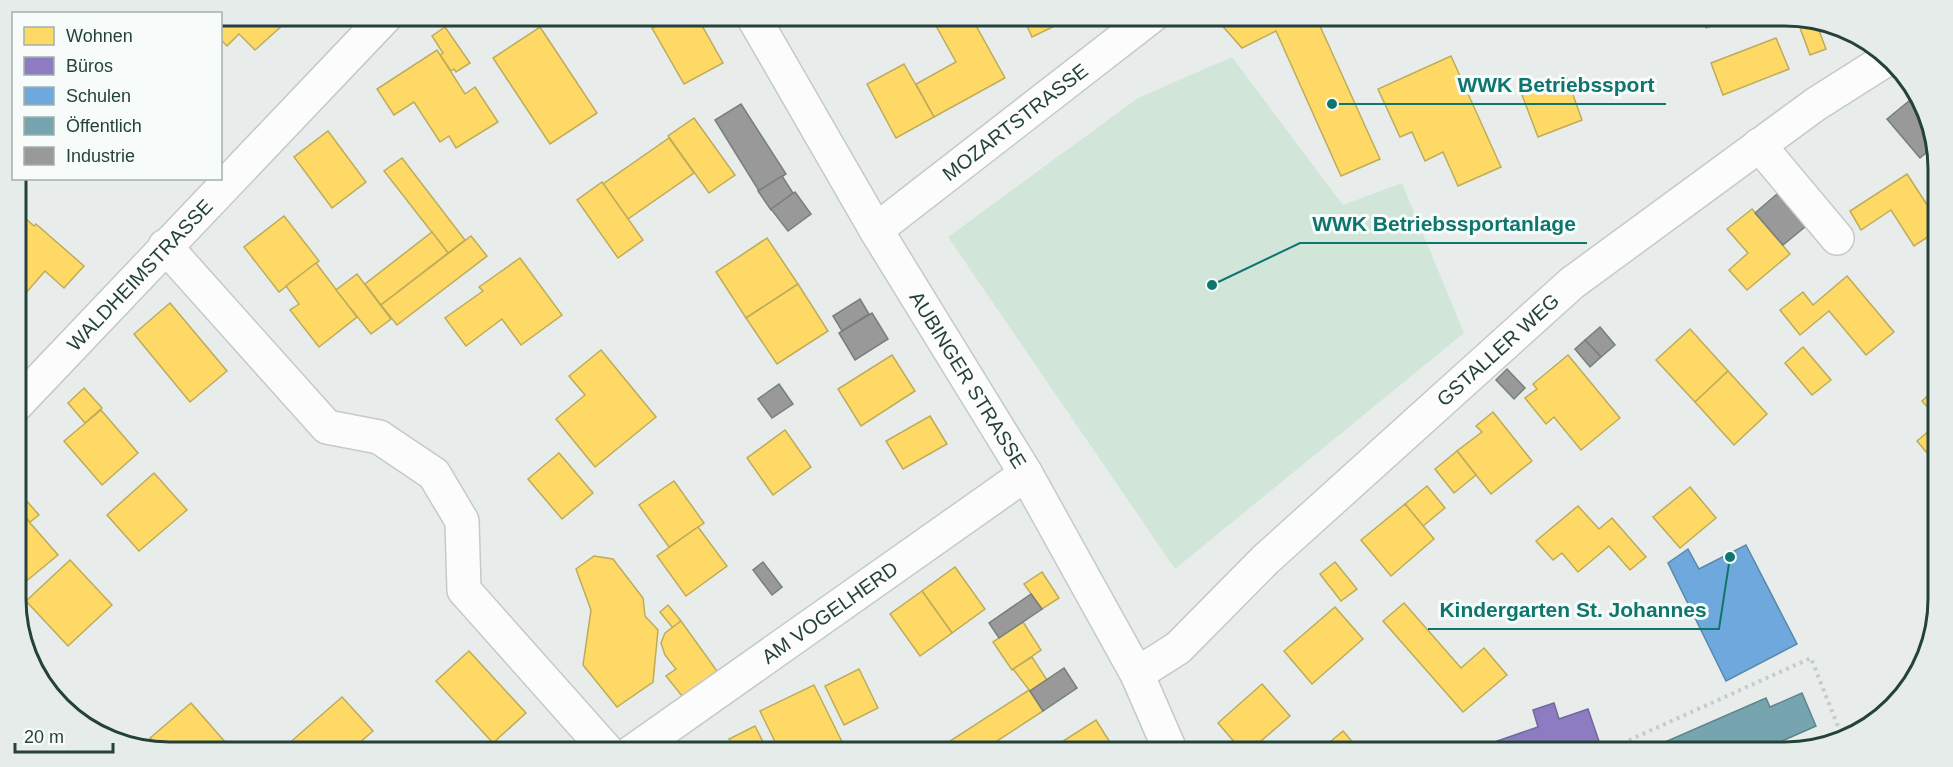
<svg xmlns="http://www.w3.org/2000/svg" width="1953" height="767" font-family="Arial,sans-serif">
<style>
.green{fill:#d1e6d8}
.homes{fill:#ffd966;stroke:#bdac59;stroke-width:1.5}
.offices{fill:#8e7cc3;stroke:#6e6b9a;stroke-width:1.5}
.schools{fill:#6fa8dc;stroke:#5889ab;stroke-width:1.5}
.public{fill:#76a5af;stroke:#5d878c;stroke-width:1.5}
.industry{fill:#999;stroke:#767f7c;stroke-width:1.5}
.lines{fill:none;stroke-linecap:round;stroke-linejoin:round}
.minor-casing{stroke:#c5cac8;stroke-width:36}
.path{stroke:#c3ccca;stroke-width:4;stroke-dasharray:3 4.5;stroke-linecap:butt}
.minor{stroke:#fcfcfc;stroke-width:33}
.labels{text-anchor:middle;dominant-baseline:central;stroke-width:6;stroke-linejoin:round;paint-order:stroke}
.street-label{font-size:20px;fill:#24423a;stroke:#f7fbf9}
.rim{fill:none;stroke:#24423a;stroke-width:3}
.leader{fill:none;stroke:#0f766e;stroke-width:2}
.callout-dot{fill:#0f766e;stroke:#f7fbf9;stroke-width:2}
.callout-label{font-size:21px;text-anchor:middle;font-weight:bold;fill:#0f766e;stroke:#f7fbf9;stroke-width:6;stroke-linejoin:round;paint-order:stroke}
</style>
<rect width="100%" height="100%" fill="#e8edeb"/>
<path class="green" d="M1232,57L1343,205L1402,183L1464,333L1175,569L948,237L1138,98Z"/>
<g class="homes">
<path d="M220,15H275L284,24L255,50L239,34L227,46L220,39Z"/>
<path d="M676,15H696L723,63L684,84L652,28Z"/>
<path d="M930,15H970L1005,78L934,117L916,84L956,62Z"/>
<path d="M1022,15H1059L1063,22L1032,37Z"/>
<path d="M1059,15H1079L1063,22Z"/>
<path d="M1224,15H1315L1380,159L1341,176L1276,31L1242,48L1218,21Z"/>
<path d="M1701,15H1739L1706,28Z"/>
<path d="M1796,17L1815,20L1826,49L1810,55Z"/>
<path d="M445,27L470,63L456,72L454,69L451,71L440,55L443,53L432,36Z"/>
<path d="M540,27L597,113L550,144L493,58Z"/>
<path d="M1776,38L1789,69L1723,95L1711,63Z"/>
<path d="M437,50L465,94L475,87L498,122L456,148L449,136L440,142L414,102L394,115L377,89Z"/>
<path d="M1451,56L1501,167L1458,186L1443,152L1425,161L1412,132L1400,137L1378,89Z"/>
<path d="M904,64L934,117L896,138L867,84Z"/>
<path d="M1567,78L1582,120L1538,137L1522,95Z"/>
<path d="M694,118L735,175L709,193L668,136Z"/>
<path d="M328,131L366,182L332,208L294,157Z"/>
<path d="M669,138L694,173L628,219L603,184Z"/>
<path d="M402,158L465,240L448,253L384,171Z"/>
<path d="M1907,174L1937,220V231L1914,246L1891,210L1861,230L1850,211Z"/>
<path d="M602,182L643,240L618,258L577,200Z"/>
<path d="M1752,209L1790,254L1747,290L1729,270L1748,253L1727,229Z"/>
<path d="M284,216L319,261L279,292L244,247Z"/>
<path d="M24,217L34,226L36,224L84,266L64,288L45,271L18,302L16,300V226Z"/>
<path d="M432,232L448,253L381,305L365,284Z"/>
<path d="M471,236L487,256L397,325L381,305Z"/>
<path d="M767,238L798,284L746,318L716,272Z"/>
<path d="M520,258L562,315L521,345L502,319L466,346L445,318L483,291L479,287Z"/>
<path d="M316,263L357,317L319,347L290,310L299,304L286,286Z"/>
<path d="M357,274L391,319L371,334L336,290Z"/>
<path d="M1847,276L1894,332L1866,355L1829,311L1800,335L1780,310L1803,292L1813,305Z"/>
<path d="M798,284L828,331L777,364L746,318Z"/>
<path d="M170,303L227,371L190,402L134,334Z"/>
<path d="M1690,329L1728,371L1695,402L1656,360Z"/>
<path d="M1803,347L1831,380L1812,395L1785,363Z"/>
<path d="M601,350L656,417L595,467L556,419L585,395L569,376Z"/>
<path d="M892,355L915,391L861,426L838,389Z"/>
<path d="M1568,355L1620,418L1581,450L1554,417L1546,424L1525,398L1537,389L1533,384Z"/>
<path d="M1728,371L1767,414L1734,445L1695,402Z"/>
<path d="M84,388L102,408L85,423L68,403Z"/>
<path d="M1936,388L1937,413L1935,415L1922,401Z"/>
<path d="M101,410L138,453L102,485L64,441Z"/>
<path d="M1493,412L1532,461L1491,494L1457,451L1482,432L1476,426Z"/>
<path d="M930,416L947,444L903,469L886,441Z"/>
<path d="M1937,424L1938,466L1917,441Z"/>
<path d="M785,430L811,467L773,495L747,458Z"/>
<path d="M1457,451L1476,475L1454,493L1435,469Z"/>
<path d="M559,453L593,493L562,519L528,479Z"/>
<path d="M154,473L187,510L139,551L107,515Z"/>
<path d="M674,481L704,523L669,547L639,505Z"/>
<path d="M1427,486L1445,508L1423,526L1405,504Z"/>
<path d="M1690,487L1716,518L1680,548L1653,517Z"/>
<path d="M17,490L39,515L30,522L17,508Z"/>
<path d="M1405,504L1434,539L1391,576L1361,540Z"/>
<path d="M1578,506L1599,529L1612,518L1646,557L1630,570L1609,546L1578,572L1562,553L1553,560L1536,541Z"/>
<path d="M17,508L58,555L24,583L18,575Z"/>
<path d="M698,527L727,566L686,596L657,556Z"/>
<path d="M594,556L613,559L643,598L645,616L658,630L653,682L617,707L583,665L591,610L576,569Z"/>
<path d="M70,560L112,605L68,646L26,601Z"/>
<path d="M1335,562L1357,589L1341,601L1320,574Z"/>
<path d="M955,567L985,609L952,633L922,591Z"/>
<path d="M1042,572L1059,598L1042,609L1024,584Z"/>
<path d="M922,591L952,633L920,656L890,614Z"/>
<path d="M1404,603L1461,668L1484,648L1507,675L1463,712L1383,621Z"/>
<path d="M668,605L681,621L673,628L660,612Z"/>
<path d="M1335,607L1363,639L1312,684L1284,651Z"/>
<path d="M681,621L717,671L682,696L666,676L676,669L665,655L661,643L665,633Z"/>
<path d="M1023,622L1041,650L1012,670L993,642Z"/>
<path d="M469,651L526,713L493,743L436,681Z"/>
<path d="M1032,657L1047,680L1030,691L1013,669Z"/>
<path d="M38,666L69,703L64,707L53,699Z"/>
<path d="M859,669L878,708L844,725L825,686Z"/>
<path d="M1262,684L1290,716L1248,752H1243L1218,723Z"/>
<path d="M814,685L847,752H780L760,711Z"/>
<path d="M1029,690L1043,711L980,752H933Z"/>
<path d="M342,697L373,731L349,752H292L286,746Z"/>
<path d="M191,703L226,743L215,752L161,751L150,738Z"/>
<path d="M1096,720L1116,752H1046Z"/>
<path d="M755,726L768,752H736L729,739Z"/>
<path d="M1343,731L1361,752H1318Z"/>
<path d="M731,744L735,752H714Z"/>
<path d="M888,746L892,752H876Z"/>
</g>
<path class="offices" d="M1554,703L1559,719L1588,709L1602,750L1596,752H1475L1474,749L1538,727L1533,710Z"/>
<path class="schools" d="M1746,545L1797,644L1726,681L1668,563L1688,549L1699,569Z"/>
<path class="public" d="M1802,693L1816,726L1782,741L1787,752H1658L1656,746L1766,698L1770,707Z"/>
<g class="industry">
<path d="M656,15H676L661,24Z"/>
<path d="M1909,101L1921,114L1935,145L1920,158L1887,119Z"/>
<path d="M741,104L786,174L759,191L715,120Z"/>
<path d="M782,176L793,193L771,210L758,191Z"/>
<path d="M795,192L811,214L788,231L771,209Z"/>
<path d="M1777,194L1805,227L1783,245L1755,213Z"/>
<path d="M860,299L869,314L842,331L833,316Z"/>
<path d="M872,313L888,339L855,360L839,333Z"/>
<path d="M1600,327L1615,345L1601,357L1585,340Z"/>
<path d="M1585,340L1601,357L1590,367L1575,349Z"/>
<path d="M1507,369L1525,388L1514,399L1496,380Z"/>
<path d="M779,384L793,404L772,418L758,399Z"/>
<path d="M763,562L782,587L772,595L753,570Z"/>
<path d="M1031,594L1042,609L999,638L989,623Z"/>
<path d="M1064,668L1077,688L1043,711L1030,691Z"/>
</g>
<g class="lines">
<defs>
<g id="minor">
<path id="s1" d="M752,15L876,230L1026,474L1137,674L1171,752"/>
<path d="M1759,145L1837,238"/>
<path id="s2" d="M876,230L1153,15"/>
<path d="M165,246L327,427L379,437L434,474L462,521L464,590L608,752"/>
<path id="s3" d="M17,404L387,15"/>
<path id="s4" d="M1137,674L1178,648L1265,560L1572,283L1816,104L1887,59"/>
<path id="s5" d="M632,752L1026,474"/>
</g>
</defs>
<use href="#minor" class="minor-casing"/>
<path class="path" d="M1629,752L1625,742L1811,658L1841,734"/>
<use href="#minor" class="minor"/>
</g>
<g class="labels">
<g class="street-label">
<text stroke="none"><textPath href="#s2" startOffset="176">MOZARTSTRASSE</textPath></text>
<text stroke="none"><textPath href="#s3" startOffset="178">WALDHEIMSTRASSE</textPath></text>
<text stroke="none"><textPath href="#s4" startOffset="486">GSTALLER WEG</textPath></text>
<text stroke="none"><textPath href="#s1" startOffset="424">AUBINGER STRASSE</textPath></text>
<text stroke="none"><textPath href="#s5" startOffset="242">AM VOGELHERD</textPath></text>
</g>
</g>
<path d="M0 0H1953V767H0ZM169 26H1785A143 143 0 0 1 1928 169V599A143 143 0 0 1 1785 742H169A143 143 0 0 1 26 599V169A143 143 0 0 1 169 26Z" fill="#e6ecea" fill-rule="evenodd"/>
<path class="rim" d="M169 26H1785A143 143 0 0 1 1928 169V599A143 143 0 0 1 1785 742H169A143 143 0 0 1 26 599V169A143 143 0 0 1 169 26Z"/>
<path class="leader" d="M1332 104L1445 104H1666M1212 285L1300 243H1587M1730 557L1719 629H1428"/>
<g class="callout-dot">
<circle cx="1332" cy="104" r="6"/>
<circle cx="1212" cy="285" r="6"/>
<circle cx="1730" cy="557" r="6"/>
</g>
<g class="callout-label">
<text x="1556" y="92">WWK Betriebssport</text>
<text x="1444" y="231">WWK Betriebssportanlage</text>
<text x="1573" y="617">Kindergarten St. Johannes</text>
</g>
<rect x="12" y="12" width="210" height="168" fill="#f7fbf9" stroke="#a3b1ad" stroke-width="1.5"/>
<rect x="24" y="27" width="30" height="18" fill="#ffd966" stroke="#a3b1ad" stroke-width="1.5"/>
<text x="66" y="42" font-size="18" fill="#24423a">Wohnen</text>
<rect x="24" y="57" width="30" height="18" fill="#8e7cc3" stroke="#a3b1ad" stroke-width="1.5"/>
<text x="66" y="72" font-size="18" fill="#24423a">Büros</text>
<rect x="24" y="87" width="30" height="18" fill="#6fa8dc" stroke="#a3b1ad" stroke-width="1.5"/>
<text x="66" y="102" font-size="18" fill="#24423a">Schulen</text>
<rect x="24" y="117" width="30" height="18" fill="#76a5af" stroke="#a3b1ad" stroke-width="1.5"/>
<text x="66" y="132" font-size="18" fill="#24423a">Öffentlich</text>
<rect x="24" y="147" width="30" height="18" fill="#999999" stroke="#a3b1ad" stroke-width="1.5"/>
<text x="66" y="162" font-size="18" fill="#24423a">Industrie</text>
<path d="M15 743v9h98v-9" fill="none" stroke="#24423a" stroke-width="3"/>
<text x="24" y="743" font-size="18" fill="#24423a" stroke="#f7fbf9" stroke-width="4.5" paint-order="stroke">20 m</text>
</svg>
